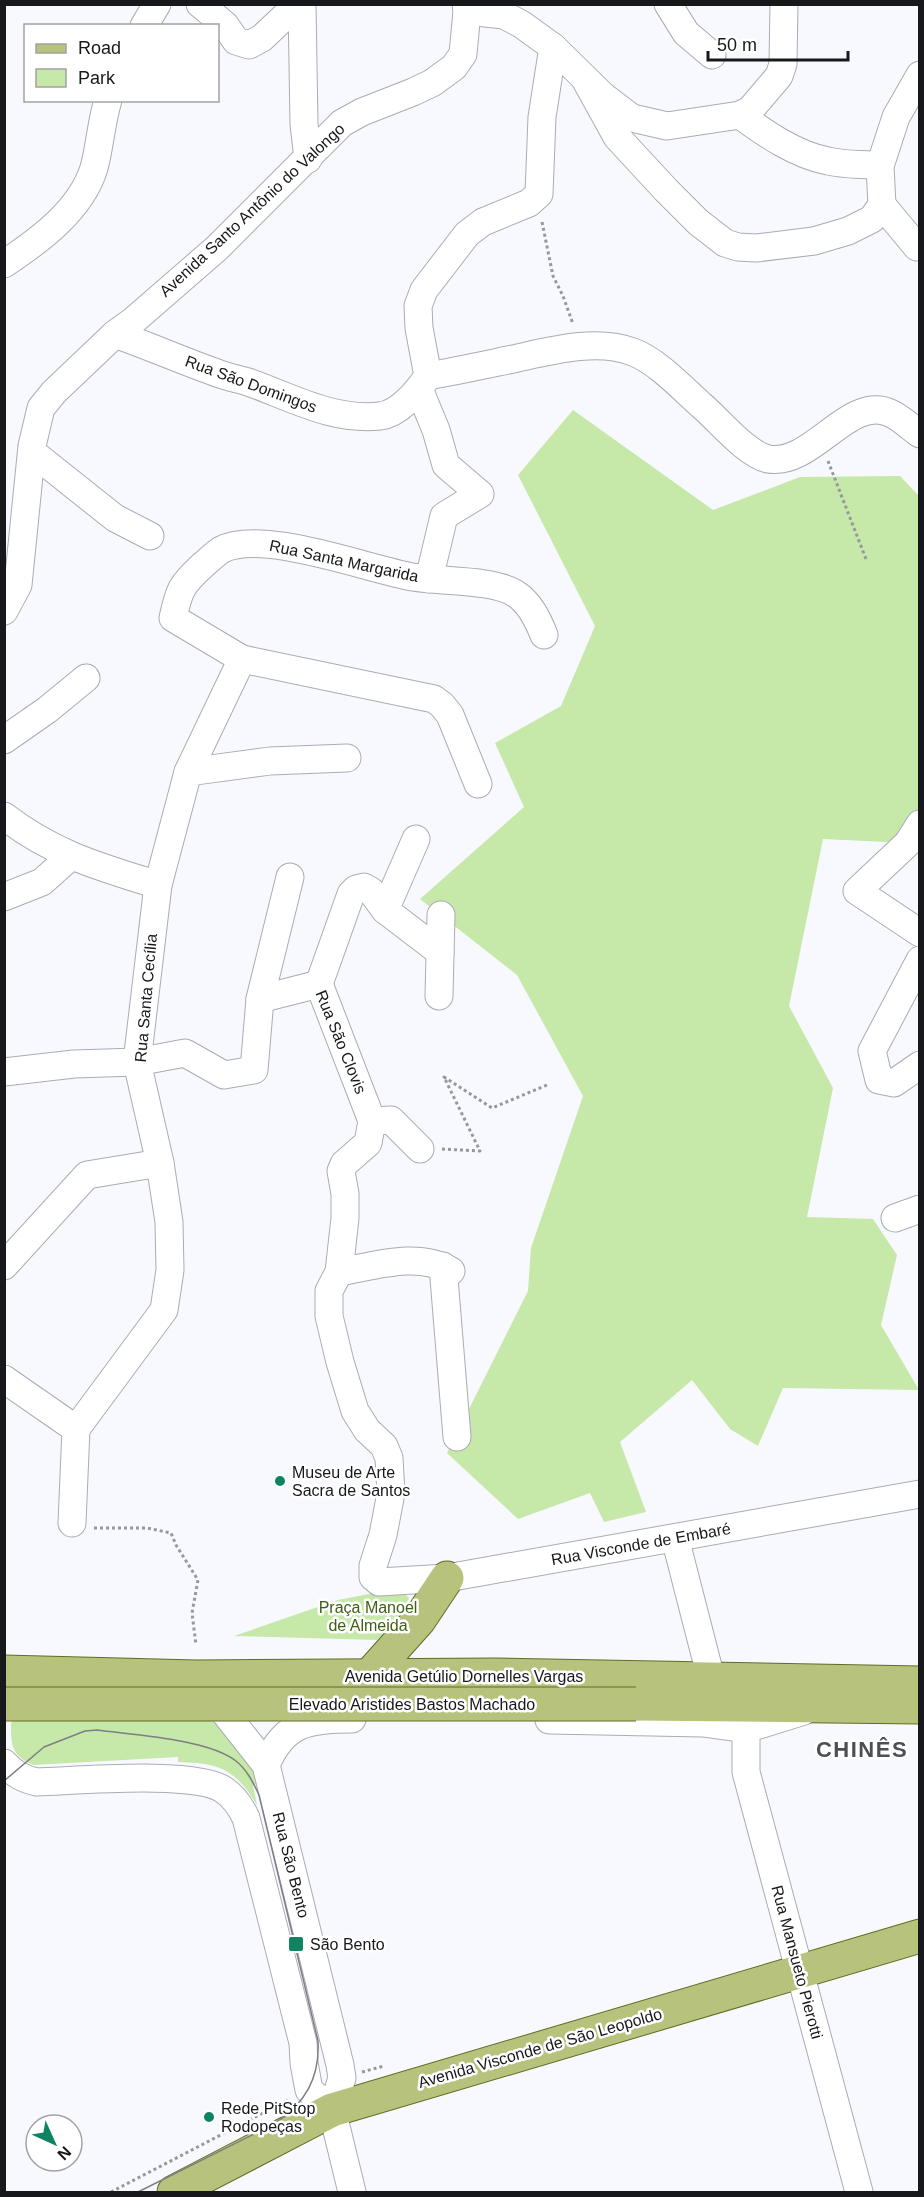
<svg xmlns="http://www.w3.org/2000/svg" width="924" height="2197" font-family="Arial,sans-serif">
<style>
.green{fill:#c6e8a9}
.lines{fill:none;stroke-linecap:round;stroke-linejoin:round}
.minor-casing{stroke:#a9acb4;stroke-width:29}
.major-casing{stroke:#606d23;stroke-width:35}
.path{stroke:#96989c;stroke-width:3;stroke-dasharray:3 3;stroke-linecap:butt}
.minor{stroke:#fff;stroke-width:27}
.major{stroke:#b7c37d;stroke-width:33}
.tram{stroke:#7d7f83;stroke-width:1.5}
.major-bridge-casing{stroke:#606d23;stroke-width:35;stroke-linecap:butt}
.major-bridge{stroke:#b7c37d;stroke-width:33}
.poi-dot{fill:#0f8463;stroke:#fff;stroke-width:2}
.labels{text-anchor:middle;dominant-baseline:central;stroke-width:5;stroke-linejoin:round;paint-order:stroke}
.street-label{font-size:16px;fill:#17181b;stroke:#fff}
.poi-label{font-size:16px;fill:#17181b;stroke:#fff;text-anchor:start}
.park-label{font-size:16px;fill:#3d6012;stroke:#fff}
.district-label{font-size:22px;font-weight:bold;letter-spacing:1.5px;fill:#4c4f56;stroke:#fff}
</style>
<rect width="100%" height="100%" fill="#f7f9fe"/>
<g class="green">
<path d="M573,410L713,510L800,477L900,476L919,496V826L908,843L823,839L789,1006L833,1088L807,1217L873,1219L897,1255L881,1325L919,1390L783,1388L758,1446L730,1429L692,1380L620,1442L646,1512L604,1522L590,1493L518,1519L447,1453L528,1291L531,1248L583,1096L517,975L420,899L524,807L495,743L561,706L595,626L518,475Z"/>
<path d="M399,1588L409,1598L399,1618L377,1640L234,1636L338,1600Z"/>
<path d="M16,1719L210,1720C236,1736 247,1755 260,1782L253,1786L257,1805C235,1769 220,1763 178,1762V1757L33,1765C11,1755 11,1745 11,1723Z"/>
</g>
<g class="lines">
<defs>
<g id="minor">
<path d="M200,4L225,25L236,41L249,45L262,38L298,4"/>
<path d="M302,4L304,124L308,159"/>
<path d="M668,4L686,33L712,55"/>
<path d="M467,11L504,15L521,24L553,47L603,96L632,118L667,126L740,115L750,110L779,76L783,64L784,4"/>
<path d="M144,26L157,4"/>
<path d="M585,79L617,137L666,190L698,222L725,243L738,247L756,248L814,241L848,231L872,219L882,205L880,166L896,117L920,75"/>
<path d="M740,115C766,134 796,155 828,161C845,165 863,164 880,166"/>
<path d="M882,205L917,247"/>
<path d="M4,264C40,240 81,210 94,168C100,146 101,123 108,100"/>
<path d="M115,334C149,346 183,361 217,373C227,377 238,379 248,382C291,397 332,421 380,416C399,414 418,391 428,376C456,371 484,365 513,359C550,351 596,338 633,352C657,361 682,388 701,405C719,420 746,454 768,459C812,467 849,394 890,413C900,417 910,427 920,434"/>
<path d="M428,376L419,328L418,306L424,290L467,234L483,222L529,203L539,194L542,117L553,47"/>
<path d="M419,389L436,430L446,465L480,494L444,516L429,579"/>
<path d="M32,452L115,518L150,536"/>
<path d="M4,611L18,585L32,446L41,408L54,392L115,334L133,321L217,248L342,123L362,112L413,92L432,83L454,67L463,54L467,11L466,4"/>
<path d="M4,740L47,710L86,678"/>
<path d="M188,772L270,761L347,758"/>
<path d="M478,784L450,715L442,705L434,699L242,659L173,618C179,590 181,585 203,565C209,560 215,554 221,550C261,528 367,569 413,577C440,582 494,579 516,594C530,603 538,620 544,635"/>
<path d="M4,816C53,854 100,867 158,885"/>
<path d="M920,824L908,843L857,891L920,933"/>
<path d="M4,897L42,882L71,856"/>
<path d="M385,910L416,839"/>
<path d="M920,960L872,1051L879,1080L894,1083L920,1065"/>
<path d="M319,984L351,894L356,889L364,887L371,891L385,910L440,952"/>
<path d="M439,996L441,915"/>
<path d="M260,999L319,984L372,1121"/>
<path d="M4,1072L74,1064L137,1062L185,1053L224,1075L254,1070L260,999L290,877"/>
<path d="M420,1149L391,1120L372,1121L368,1143L344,1164L341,1171L345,1194V1218L339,1272L329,1291V1316L340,1362L355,1411L367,1430L384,1446L389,1458L391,1493L383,1535L373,1566V1577L379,1582L447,1578L920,1494"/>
<path d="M895,1218L920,1209"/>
<path d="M4,1266L87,1175L160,1163"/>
<path d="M443,1266L457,1437"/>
<path d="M339,1272C375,1266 418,1251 451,1271"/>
<path d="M4,1379L76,1429"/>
<path d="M76,1429L164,1310L170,1270L169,1222L160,1163L137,1062L158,885L188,772L242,659"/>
<path d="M72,1523L76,1429"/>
<path d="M675,1538L711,1678"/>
<path d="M210,1694L266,1765L340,2065L342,2078L332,2110L352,2192"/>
<path d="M549,1720L703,1723L746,1729L804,1711"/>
<path d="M746,1729V1772L859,2192"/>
<path d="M4,1763C14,1774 23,1779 37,1782C75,1781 196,1770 224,1790C234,1797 241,1807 246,1818L303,2043L304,2063L309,2090L332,2110"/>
<path d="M266,1765C284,1722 309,1719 352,1719"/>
</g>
<g id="major">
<path d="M4,1672L196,1677L495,1675L920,1683"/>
<path d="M369,1676L419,1620L447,1578"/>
<path d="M636,1704L920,1707"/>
<path d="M174,2192L332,2110L920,1936"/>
</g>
</defs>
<use href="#minor" class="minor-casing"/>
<use href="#major" class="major-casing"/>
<g class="path">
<path d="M542,222L553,276L563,296L573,324"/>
<path d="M828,461L866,559"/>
<path d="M442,1149L480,1151L444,1077L492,1108L547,1085"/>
<path d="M94,1528H147L171,1533L176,1545L198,1580L192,1613L196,1645"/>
<path d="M362,2072L384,2066"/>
<path d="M111,2192L288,2100"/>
</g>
<use href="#minor" class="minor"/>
<use href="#major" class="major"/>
<path class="tram" d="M4,1781L44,1747L85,1731L97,1730C134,1735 208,1739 236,1761C247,1770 253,1782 259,1795L318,2041C320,2078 305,2104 274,2124L138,2192"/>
<defs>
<path id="major-bridge" d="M4,1704H636"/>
</defs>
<use href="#major-bridge" class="major-bridge-casing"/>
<use href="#major-bridge" class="major-bridge"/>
</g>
<g class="poi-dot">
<circle cx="280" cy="1481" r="6"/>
<rect x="288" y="1936" width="16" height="16" rx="3"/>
<circle cx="209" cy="2117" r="6"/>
</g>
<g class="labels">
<g class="street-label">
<text transform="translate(252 210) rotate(-43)">Avenida Santo Antônio do Valongo</text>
<text transform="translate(251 384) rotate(20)">Rua São Domingos</text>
<text transform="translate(344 561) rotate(12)">Rua Santa Margarida</text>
<text transform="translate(146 998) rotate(-85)">Rua Santa Cecília</text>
<text transform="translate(341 1042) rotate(68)">Rua São Clovis</text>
<text transform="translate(641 1544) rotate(-10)">Rua Visconde de Embaré</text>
<text x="464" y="1676">Avenida Getúlio Dornelles Vargas</text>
<text x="412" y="1704">Elevado Aristides Bastos Machado</text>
<text transform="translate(291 1865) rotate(76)">Rua São Bento</text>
<text transform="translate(797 1962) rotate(75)">Rua Mansueto Pierotti</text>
<text transform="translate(540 2048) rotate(-16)">Avenida Visconde de São Leopoldo</text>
</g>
<g class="poi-label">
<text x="292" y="1472">Museu de Arte<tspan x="292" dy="18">Sacra de Santos</tspan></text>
<text x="310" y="1944">São Bento</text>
<text x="221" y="2108">Rede PitStop<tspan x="221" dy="18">Rodopeças</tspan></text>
</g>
<g class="park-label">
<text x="368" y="1607">Praça Manoel<tspan x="368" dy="18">de Almeida</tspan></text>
</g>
<g class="district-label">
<text x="862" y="1749">CHINÊS</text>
</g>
</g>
<rect width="924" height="2197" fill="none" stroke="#17181b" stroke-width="12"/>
<rect x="24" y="24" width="195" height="78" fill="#ffffff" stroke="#a2a3a4" stroke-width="1.5"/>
<rect x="36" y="44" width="30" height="9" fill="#b7c37d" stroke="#a2a3a4" stroke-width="1.5"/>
<text x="78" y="54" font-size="18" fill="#17181b">Road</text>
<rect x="36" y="69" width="30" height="18" fill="#c6e8a9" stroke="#a2a3a4" stroke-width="1.5"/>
<text x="78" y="84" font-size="18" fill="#17181b">Park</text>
<g transform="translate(54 2143) rotate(135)"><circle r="28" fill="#ffffff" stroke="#a2a3a4" stroke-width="1.5"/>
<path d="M0-4.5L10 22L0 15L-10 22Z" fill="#0f8463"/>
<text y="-9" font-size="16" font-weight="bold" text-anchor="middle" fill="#17181b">N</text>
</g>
<path d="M708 51v9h140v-9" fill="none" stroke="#17181b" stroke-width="3"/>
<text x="717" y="51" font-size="18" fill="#17181b" stroke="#ffffff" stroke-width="4.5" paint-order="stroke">50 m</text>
</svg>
